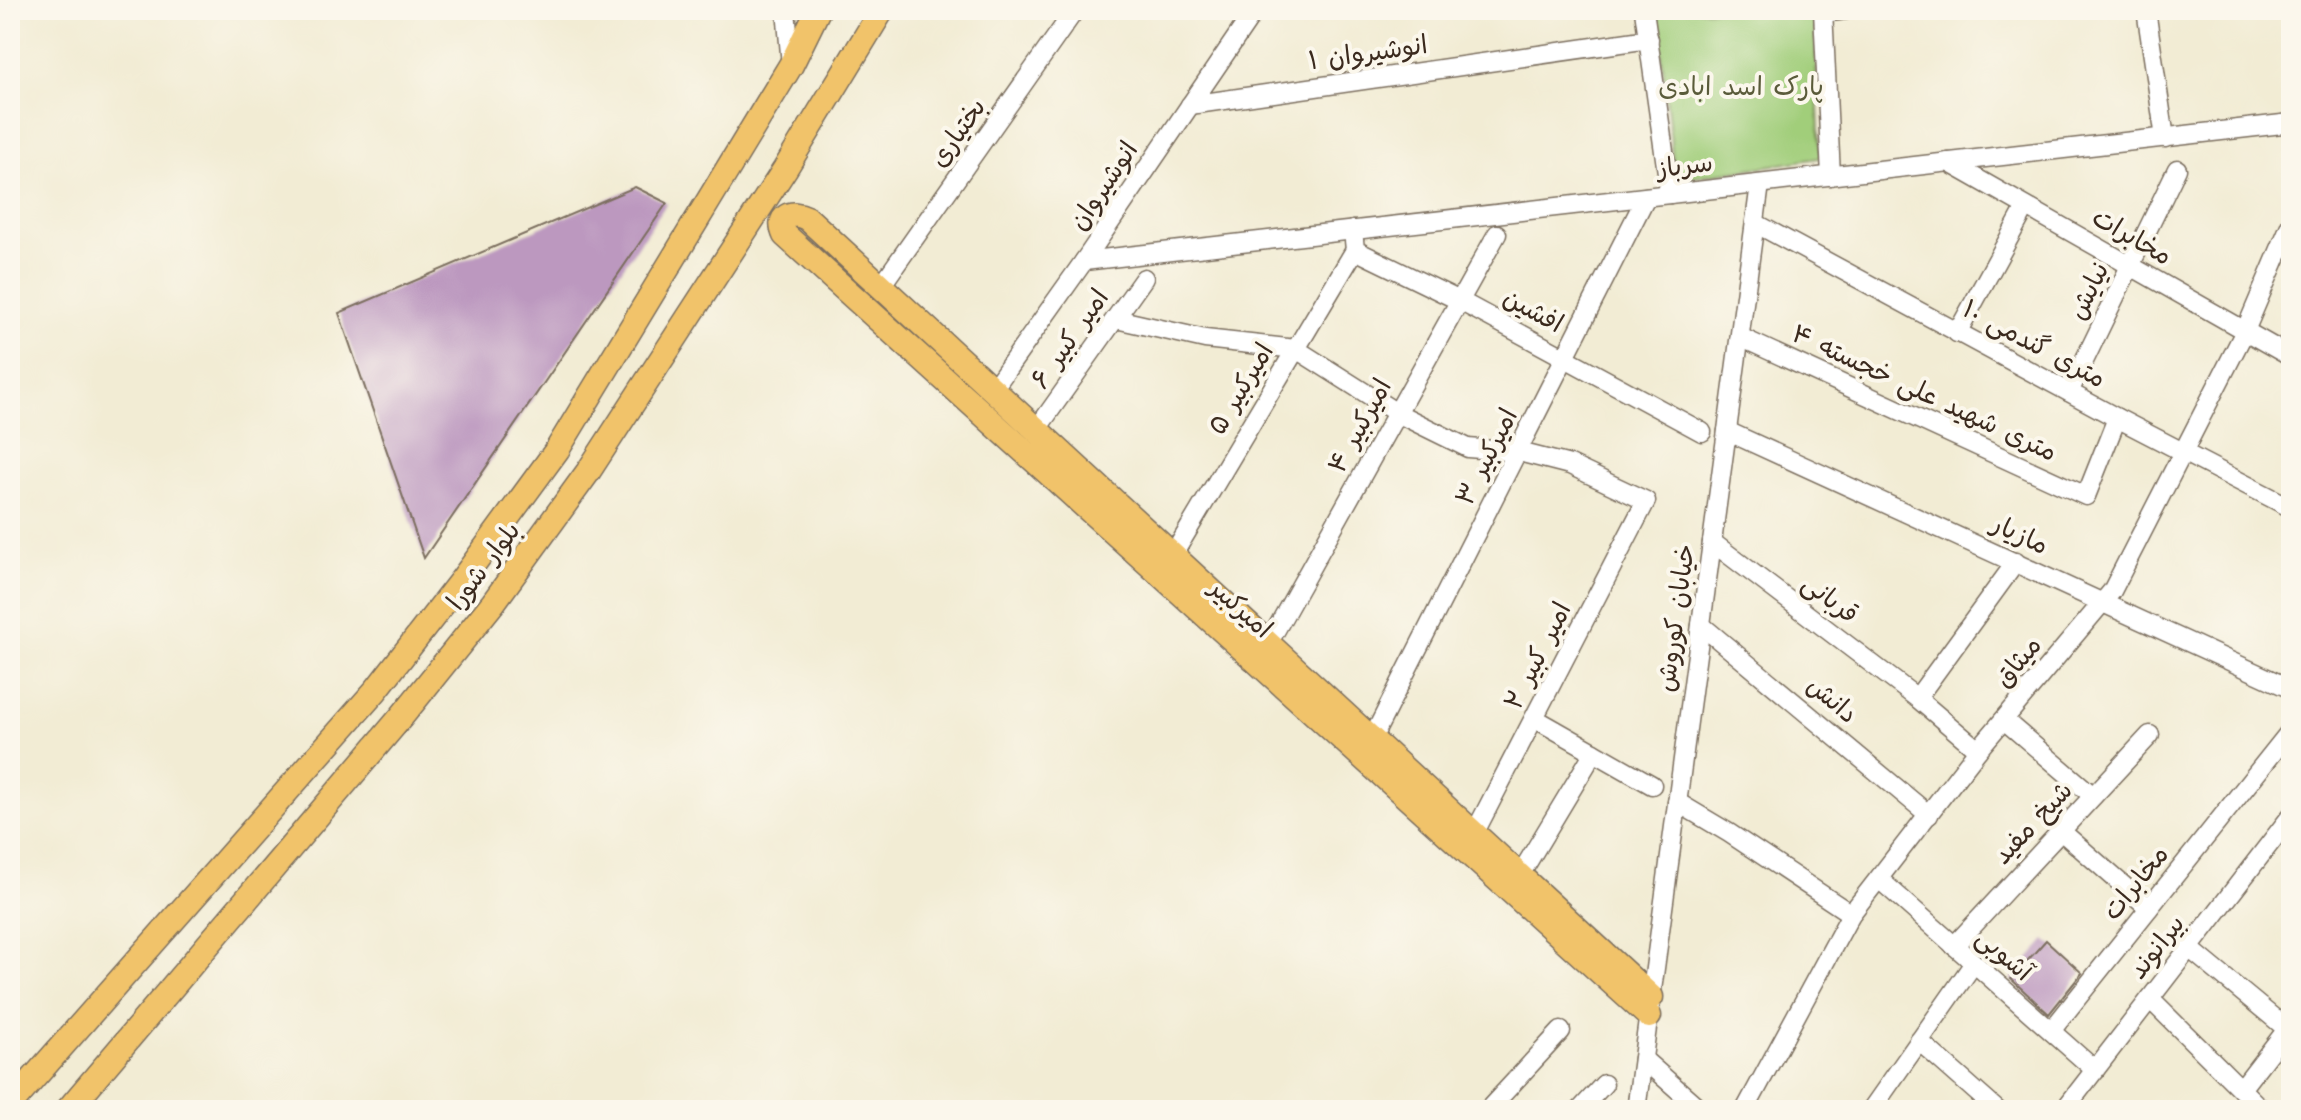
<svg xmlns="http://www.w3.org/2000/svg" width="2301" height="1120" font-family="'Architects Daughter','Playpen Sans Arabic',sans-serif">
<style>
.green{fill:#a1ce7a;stroke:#6e7c4c;stroke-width:2}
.building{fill:#bc98bf}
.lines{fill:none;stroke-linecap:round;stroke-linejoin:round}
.minor-casing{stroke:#7b6e5e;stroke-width:21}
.major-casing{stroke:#7b6e5e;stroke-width:27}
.minor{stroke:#fff;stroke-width:18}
.major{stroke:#f1c36a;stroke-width:24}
.labels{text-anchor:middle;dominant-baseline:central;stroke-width:8;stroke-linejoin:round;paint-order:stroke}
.street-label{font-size:26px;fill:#3b2a1e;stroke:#fbf7ec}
.park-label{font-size:26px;fill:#5a5b3a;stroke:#fbf7ec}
</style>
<rect width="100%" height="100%" fill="#fbf7ec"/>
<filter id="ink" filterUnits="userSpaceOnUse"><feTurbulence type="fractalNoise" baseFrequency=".0125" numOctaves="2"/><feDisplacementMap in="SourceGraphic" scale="16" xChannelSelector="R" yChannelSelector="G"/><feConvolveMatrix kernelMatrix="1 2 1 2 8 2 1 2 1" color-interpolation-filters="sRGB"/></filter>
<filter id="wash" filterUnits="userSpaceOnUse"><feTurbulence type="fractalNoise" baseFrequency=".006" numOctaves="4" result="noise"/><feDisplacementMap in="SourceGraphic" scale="32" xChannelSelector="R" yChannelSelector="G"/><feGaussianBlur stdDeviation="1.8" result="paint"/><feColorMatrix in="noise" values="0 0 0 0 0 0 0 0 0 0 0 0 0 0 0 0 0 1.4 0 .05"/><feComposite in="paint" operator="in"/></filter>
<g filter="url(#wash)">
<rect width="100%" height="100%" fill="#f2ecd4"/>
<path class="green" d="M1657,10H1814L1820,158L1675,180Z"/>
<g id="blocks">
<g class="building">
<path d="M635,187L667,203L424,558L339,313Z"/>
<path d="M2046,940L2082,973L2049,1014L2011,979Z"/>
</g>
</g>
</g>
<g filter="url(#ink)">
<use href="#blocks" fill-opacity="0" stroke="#7b6e5e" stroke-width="2"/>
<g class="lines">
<defs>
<g id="minor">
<path d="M786,10L791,65"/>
<path d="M1644,10L1670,194"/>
<path d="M1823,10L1831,176"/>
<path d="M2146,10L2165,138"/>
<path d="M1823,13L1846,10"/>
<path d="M1190,105L1649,39"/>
<path d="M1948,162L2291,357"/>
<path d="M1755,223L2117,418L2291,508"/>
<path d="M1353,230L1355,250L1460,301L1702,432"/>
<path d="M1084,261L2291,123"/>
<path d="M881,286L1075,10"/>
<path d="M1116,319L1205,339L1296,349L1397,413L1468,448L1519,452L1570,465L1646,501L1474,834"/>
<path d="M1957,333L2026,207"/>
<path d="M1740,337L2086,496L2117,418"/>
<path d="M993,389L1084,261L1255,10"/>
<path d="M2069,392L2177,169"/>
<path d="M1037,429L1144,278"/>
<path d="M1727,431L2291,689"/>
<path d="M1712,542L1917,698L2016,562"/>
<path d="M1173,555L1355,250"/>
<path d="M1701,625L1929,815"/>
<path d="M1268,644L1497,234"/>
<path d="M1917,698L1978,750"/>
<path d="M1536,719L1652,785"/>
<path d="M2004,720L2093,796"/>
<path d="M1372,739L1646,197"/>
<path d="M1677,802L1729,833L1851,914"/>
<path d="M2061,831L2149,908"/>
<path d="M1520,875L1594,752"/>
<path d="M1879,879L2095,1070"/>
<path d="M1954,946L2150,735"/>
<path d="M2189,948L2287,1029"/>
<path d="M2150,999L2262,1110"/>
<path d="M2051,1031L2291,730"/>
<path d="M1919,1041L1997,1110"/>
<path d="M1643,1059L1701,1110"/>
<path d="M2241,1089L2291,1024"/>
<path d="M1488,1110L1561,1031"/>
<path d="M1580,1110L1604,1084"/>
<path d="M1636,1110L1760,184"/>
<path d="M1745,1110L1851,914L1978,750L2112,591L2245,331L2291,223"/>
<path d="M1871,1110L1974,963"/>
<path d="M2064,1110L2291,816"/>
</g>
<g id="major">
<path d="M1649,1016L785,235C776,216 791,210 807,218L1651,997"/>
<path d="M10,1105L376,690L464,577L557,450L791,65L818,10"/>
<path d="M68,1110L402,716L493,603L588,472L785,169L882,10"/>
</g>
</defs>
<use href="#minor" class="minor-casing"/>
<use href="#major" class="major-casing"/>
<use href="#minor" class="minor"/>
<use href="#major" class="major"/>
</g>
</g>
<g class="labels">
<g class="street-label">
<text transform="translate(1368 53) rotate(-8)">انوشیروان ۱</text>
<text transform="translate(958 133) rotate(-55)">بختیاری</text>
<text transform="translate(1685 166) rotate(-7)">سرباز</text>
<text transform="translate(1104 186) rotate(-56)">انوشیروان</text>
<text transform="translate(2132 237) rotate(30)">مخابرات</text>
<text transform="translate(2089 291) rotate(-64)">نیایش</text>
<text transform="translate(1533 311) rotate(29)">افشین</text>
<text transform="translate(1070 339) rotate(-55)">امیر کبیر ۶</text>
<text transform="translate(2034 344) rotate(28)">۱۰ متری گندمی</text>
<text transform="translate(1241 389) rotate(-59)">امیرکبیر ۵</text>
<text transform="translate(1924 393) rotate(25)">۴ متری شهید علی خجسته</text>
<text transform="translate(1360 426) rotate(-61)">امیرکبیر ۴</text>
<text transform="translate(1487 457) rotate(-63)">امیرکبیر ۳</text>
<text transform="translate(2020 535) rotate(25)">مازیار</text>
<text transform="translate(484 566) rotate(-53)">بلوار شورا</text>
<text transform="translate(1830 599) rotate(37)">قربانی</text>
<text transform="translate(1241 609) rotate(42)">امیرکبیر</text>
<text transform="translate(1676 618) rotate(-82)">خیابان کوروش</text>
<text transform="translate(1538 656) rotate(-63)">امیر کبیر ۲</text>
<text transform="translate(2018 662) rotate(-50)">میثاق</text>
<text transform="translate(1832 700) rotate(40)">دانش</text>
<text transform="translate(2033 823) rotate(-47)">شیخ مفید</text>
<text transform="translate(2136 883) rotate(-51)">مخابرات</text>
<text transform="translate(2157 947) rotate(-52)">بیرانوند</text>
<text transform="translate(2004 955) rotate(41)">آشوبی</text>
</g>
<g class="park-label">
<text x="1741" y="87">پارک اسد ابادی</text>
</g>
</g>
<rect width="2301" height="1120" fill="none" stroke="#fbf7ec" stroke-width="40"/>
</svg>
